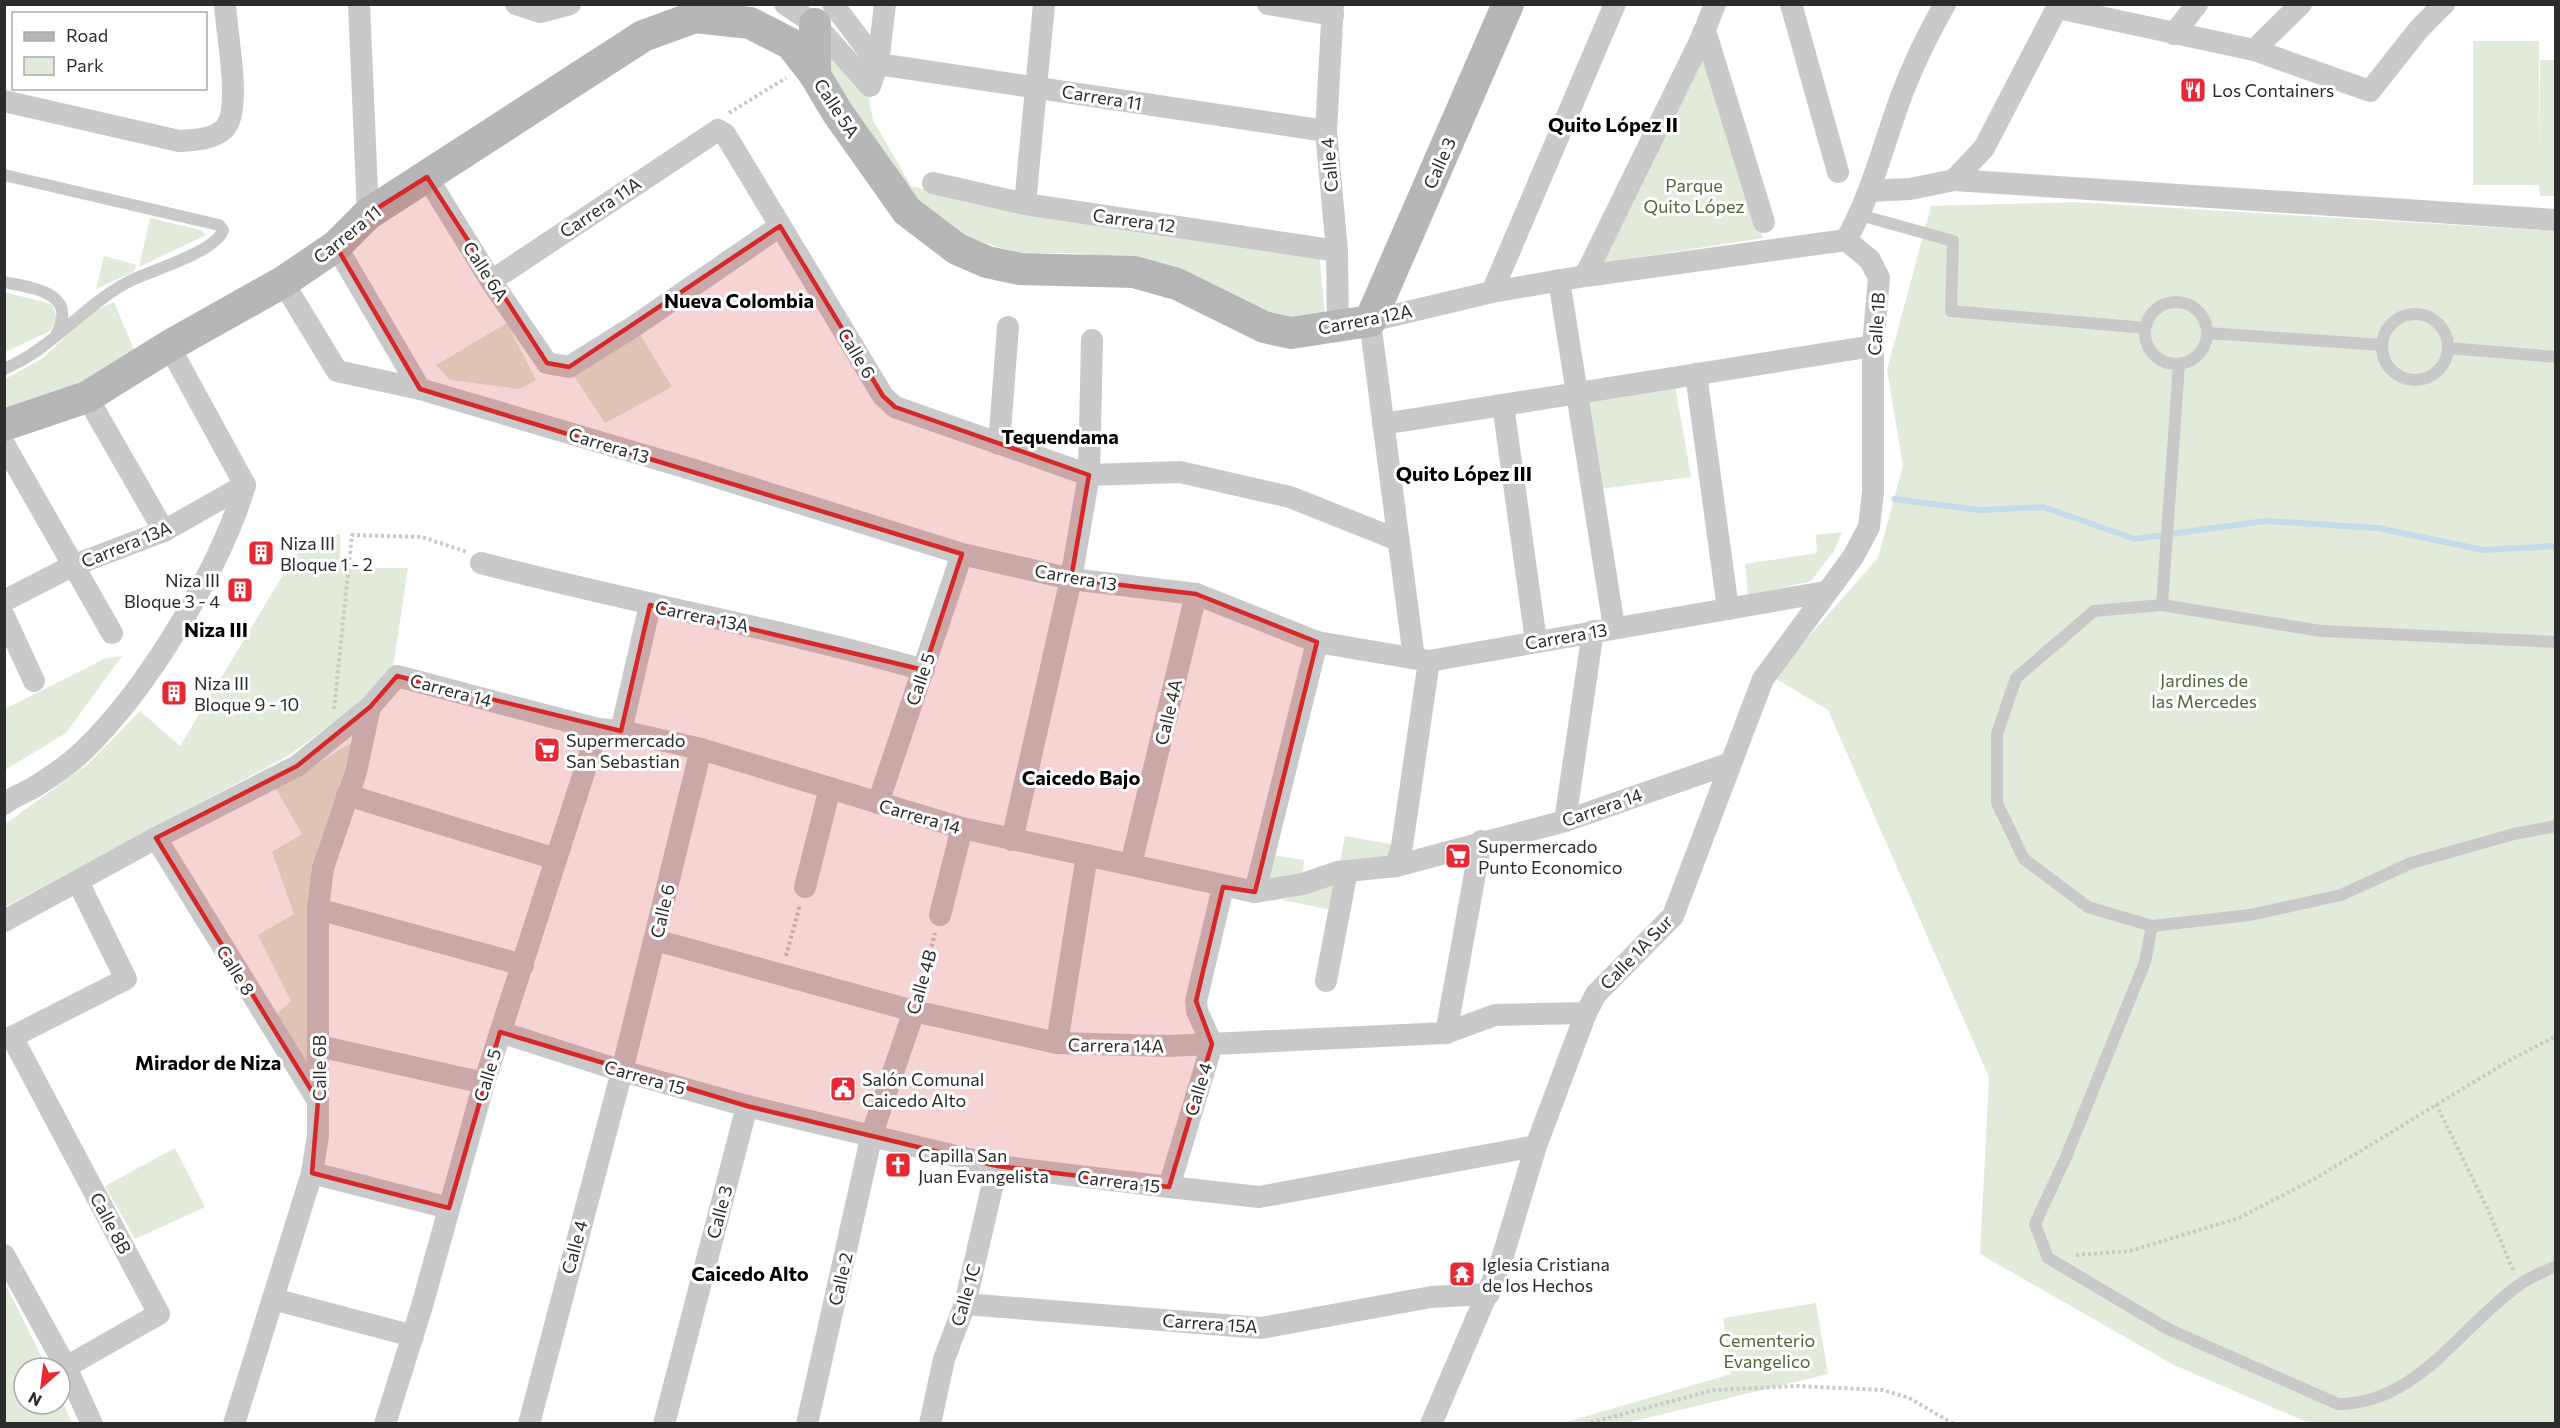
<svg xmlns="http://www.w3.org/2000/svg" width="2560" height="1428" font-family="Commissioner,sans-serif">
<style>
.green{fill:#e2ebd9}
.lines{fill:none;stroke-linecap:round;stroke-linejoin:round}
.stream{stroke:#c4dbeb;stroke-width:6}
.path{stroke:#c9c9c9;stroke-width:4;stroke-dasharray:3 3;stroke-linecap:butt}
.lane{stroke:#c9c9c9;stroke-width:12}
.street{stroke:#c9c9c9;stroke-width:22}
.secondary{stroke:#b6b6b6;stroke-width:32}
.marked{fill:#d62828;fill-opacity:0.2;stroke:#d62828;stroke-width:4.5;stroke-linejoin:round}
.labels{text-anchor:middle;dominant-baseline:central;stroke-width:6;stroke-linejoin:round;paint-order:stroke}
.poi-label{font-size:18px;fill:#2c2c2c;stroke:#fff;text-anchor:start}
.street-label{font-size:18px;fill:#2c2c2c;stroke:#fff}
.park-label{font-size:18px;fill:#4e6839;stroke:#fff}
.neighbourhood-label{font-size:20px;font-weight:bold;fill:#000;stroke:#fff}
</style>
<rect width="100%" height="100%" fill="#fff"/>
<g class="green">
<path d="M820,32L867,90L873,120L911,186L997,207L1319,251L1325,316L1273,320L1138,260L1072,253H1018L958,235L916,207L822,72Z"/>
<path d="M2473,41H2539V166L2540,60H2555V196H2540L2539,185H2473Z"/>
<path d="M1705,52L1763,238L1603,263Z"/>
<path d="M2076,202L2555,231V1423H2309L2174,1365L1980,1254L1989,1077L1828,710L1773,677L1878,558L1903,466L1887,370L1931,206Z"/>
<path d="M150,218L201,230L206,235L139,267Z"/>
<path d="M104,256L137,265L133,272L96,289Z"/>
<path d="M4,292L52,304L57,318L50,331L5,352Z"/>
<path d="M114,302L137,357L5,419V379L43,358L91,312Z"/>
<path d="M507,323L536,380L519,389L450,380L436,365Z"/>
<path d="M638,331L672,387L605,423L572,373Z"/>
<path d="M1675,385L1691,477L1600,489L1584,400Z"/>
<path d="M1842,532L1834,551L1811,581L1748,596L1745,564L1817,553L1816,535Z"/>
<path d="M340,533L341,568H408L393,667L362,702L288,756L5,907L4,825L89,763L140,711L180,746L295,555Z"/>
<path d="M122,656L66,733L5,770V709L106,658Z"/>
<path d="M352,742L337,798L311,1081L273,1017L291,1001L258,935L294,914L272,852L302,834L276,789Z"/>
<path d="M1345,836L1401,846L1395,864L1338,871Z"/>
<path d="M1272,855L1304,860L1302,883L1269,888Z"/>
<path d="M1341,880L1332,910L1282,900Z"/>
<path d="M175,1148L205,1207L135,1239L105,1186Z"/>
<path d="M4,1281L47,1368H24V1404H60V1396L72,1423H5Z"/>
<path d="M1816,1303L1828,1374L1626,1423H1563L1731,1374L1723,1318Z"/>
</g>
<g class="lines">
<path class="stream" d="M1894,499L1979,510L2043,507L2135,539L2265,521L2378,528L2483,550L2556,546"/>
<g class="path">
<path d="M729,113L786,78"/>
<path d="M334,709L352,535L422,537L467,552"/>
<path d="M786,956L800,905"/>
<path d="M919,993L935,933"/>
<path d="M2436,1104L2488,1210L2513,1270"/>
<path d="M2076,1255L2130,1251L2239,1218L2316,1178L2510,1060L2556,1036"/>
<path d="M1585,1424L1714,1390L1797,1386L1883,1390L1909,1398L1954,1424"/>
</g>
<g class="lane">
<path d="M4,175L219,225L223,230C216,252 152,270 132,280C85,303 53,349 4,369"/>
<path d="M1860,215L1953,241L1951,311L2145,328"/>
<path d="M4,282C32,288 78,292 57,333"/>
<circle cx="2176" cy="333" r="31"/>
<circle cx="2415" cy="347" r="33"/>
<path d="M2208,333L2382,345"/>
<path d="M2448,348L2556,357"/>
<path d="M2162,605L2179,364"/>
<path d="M2556,642L2321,631L2162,605L2094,611L2016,678L1997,734V803L2024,859L2088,907L2152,926L2250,915L2341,895L2411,863L2514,834L2556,826"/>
<path d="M2152,926L2145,962L2066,1157L2035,1224L2048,1258L2168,1329L2338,1404C2417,1404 2461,1326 2519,1285C2529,1277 2544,1272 2556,1266"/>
</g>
<g class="street">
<path d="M359,4L368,214"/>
<path d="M516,4L540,12L570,4"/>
<path d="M785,4L815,24L870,86L878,64L885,4"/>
<path d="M833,4L878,64L1326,131"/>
<path d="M1268,4L1333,15"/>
<path d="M1333,4L1326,131L1337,251L1338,326"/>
<path d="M1791,4L1838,172"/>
<path d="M2058,8L2254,50L2370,91L2419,29L2444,4"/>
<path d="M1703,33L1707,37L1764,222"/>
<path d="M2174,34L2197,4"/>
<path d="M2254,50L2301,4"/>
<path d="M4,101L179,141C194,140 212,140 224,129C243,111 226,31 225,4"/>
<path d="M427,177L491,281L547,363L569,367L636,325L780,226"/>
<path d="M1954,180L2556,220"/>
<path d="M933,183L1025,204L1337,251"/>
<path d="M1870,191L1910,189L1954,180L1984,148L2059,4"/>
<path d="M1025,204L1044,4"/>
<path d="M1846,240C1872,194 1883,145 1901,97C1913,64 1928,34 1945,4"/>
<path d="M336,246L420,389"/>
<path d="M1585,276L1702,37L1715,4"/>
<path d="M1559,280L1614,627"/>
<path d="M491,281L718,130L725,134L883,396L895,407L1089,475L1180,472L1290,497L1398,540"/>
<path d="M283,282L337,371L420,389L691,469L962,554L1071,579L1196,594L1317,642L1429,661L1825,592"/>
<path d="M1492,292L1615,4"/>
<path d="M169,346L245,485"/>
<path d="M1696,374L1728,609"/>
<path d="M87,397L164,531"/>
<path d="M1503,405L1536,641"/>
<path d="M1383,424L1873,346"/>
<path d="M4,444L112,633"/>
<path d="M999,444L1008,327"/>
<path d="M481,563C628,602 778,628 924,670"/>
<path d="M4,601L72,566L164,531L245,485"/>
<path d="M4,616L34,681"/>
<path d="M1414,658L1370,321L1492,292L1585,276L1846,240"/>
<path d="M621,731L650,605"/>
<path d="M347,795L556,859"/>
<path d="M878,803L962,554"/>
<path d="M4,804C14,796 25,793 36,786C52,776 70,764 83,751C147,690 220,569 245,485"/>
<path d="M1565,821L1593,631"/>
<path d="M156,838L318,1101"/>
<path d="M1012,840L1071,579L1089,475L1092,340"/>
<path d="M1131,864L1196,594"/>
<path d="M1396,866L1402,846L1429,661"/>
<path d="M805,887L830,788"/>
<path d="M1255,892L1317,642"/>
<path d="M318,909L523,965"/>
<path d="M940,915L962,828"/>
<path d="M4,921L156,838L297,766L370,707L397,676L598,729L621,731L701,749L962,828L1255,892L1303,884L1338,872L1396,866L1565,821L1728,764"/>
<path d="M655,940L914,1011L1057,1043L1168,1046L1446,1033L1495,1015L1586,1013"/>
<path d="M1326,981L1347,871"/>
<path d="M500,1032L622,1071L747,1106L997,1166L1169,1187L1259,1197L1536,1146"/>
<path d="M1446,1033L1481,841"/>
<path d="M12,1037L159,1314L66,1367"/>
<path d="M12,1037L126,979L78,882"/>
<path d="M1057,1043L1087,855"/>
<path d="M319,1046L484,1083"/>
<path d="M312,1173L449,1208"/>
<path d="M1169,1187L1212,1044L1197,1011L1196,1001L1223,887"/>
<path d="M4,1255L66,1367L92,1424"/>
<path d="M273,1299L413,1336"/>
<path d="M965,1304L1261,1328L1431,1297L1489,1294"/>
<path d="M234,1424L312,1173L318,1136V909L323,868L356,772L370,707"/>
<path d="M385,1424L422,1306L484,1083L598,729"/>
<path d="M529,1424L622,1071L701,749"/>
<path d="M664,1424L747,1106"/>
<path d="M807,1424L872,1134L914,1011"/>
<path d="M930,1424L944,1359L965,1304L997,1166"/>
<path d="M1431,1424L1502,1259L1536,1146L1586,1013L1596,994L1673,916L1763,679L1853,557L1869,527L1873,492V346L1879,278L1870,260L1846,240"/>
</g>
<g class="secondary">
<path d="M815,24V75"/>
<path d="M4,425L87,397L169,346L283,282L336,246L368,214L643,36L695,17L750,23L791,44L815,75L837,112L907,211L957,249L987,262L1020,269L1134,272L1177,284L1264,327L1291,333L1370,321L1508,4"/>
</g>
</g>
<path class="marked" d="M427,177L547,363L569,367L780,226L883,396L895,407L1089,475L1071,579L1196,594L1317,642L1255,892L1223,887L1196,1001L1212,1044L1169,1187L997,1166L747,1106L500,1032L449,1208L312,1173L318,1101L156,838L297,766L370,707L397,676L621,731L650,605L924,670L962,554L420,389L336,246L368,214Z"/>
<defs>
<symbol id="restaurant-square" viewBox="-11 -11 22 22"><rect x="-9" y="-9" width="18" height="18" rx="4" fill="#e82934" stroke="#fff"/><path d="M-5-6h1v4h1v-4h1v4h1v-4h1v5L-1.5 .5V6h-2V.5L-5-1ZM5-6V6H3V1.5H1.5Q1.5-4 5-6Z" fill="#fff"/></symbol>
<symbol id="building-square" viewBox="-11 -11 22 22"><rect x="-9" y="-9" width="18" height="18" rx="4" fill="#e82934" stroke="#fff"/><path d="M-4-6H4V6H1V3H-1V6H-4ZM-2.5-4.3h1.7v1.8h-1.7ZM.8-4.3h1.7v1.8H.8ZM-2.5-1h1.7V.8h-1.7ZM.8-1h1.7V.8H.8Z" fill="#fff"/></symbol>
<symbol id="supermarket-square" viewBox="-11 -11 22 22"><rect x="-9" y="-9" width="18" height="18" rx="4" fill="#e82934" stroke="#fff"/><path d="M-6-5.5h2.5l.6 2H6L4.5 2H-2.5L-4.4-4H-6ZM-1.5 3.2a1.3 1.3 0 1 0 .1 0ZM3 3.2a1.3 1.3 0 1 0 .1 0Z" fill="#fff"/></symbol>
<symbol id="civic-square" viewBox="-11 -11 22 22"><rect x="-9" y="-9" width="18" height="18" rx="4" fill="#e82934" stroke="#fff"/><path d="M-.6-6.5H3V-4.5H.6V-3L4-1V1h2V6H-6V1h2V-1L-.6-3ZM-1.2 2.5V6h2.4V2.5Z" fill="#fff"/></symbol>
<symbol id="church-square" viewBox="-11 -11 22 22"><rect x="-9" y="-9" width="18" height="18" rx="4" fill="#e82934" stroke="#fff"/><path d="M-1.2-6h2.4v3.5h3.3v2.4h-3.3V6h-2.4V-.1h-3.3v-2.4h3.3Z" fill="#fff"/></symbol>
<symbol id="temple-square" viewBox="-11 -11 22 22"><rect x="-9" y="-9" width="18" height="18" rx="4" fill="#e82934" stroke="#fff"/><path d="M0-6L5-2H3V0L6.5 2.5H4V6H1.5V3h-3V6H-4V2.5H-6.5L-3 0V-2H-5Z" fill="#fff"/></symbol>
</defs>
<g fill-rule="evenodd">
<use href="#restaurant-square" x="2178" y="75" width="30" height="30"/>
<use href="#building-square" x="246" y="538" width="30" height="30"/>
<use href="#building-square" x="225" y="575" width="30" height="30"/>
<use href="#building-square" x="159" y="678" width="30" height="30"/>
<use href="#supermarket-square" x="532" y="735" width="30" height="30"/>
<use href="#supermarket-square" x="1443" y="841" width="30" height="30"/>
<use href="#civic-square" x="828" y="1074" width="30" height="30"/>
<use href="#church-square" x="883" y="1150" width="30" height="30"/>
<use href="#temple-square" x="1447" y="1259" width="30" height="30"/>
</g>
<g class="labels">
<g class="poi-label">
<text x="2212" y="90">Los Containers</text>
<text x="280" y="543">Niza III<tspan x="280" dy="21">Bloque 1 - 2</tspan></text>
<text x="220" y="580" text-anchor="end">Niza III<tspan x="220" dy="21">Bloque 3 - 4</tspan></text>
<text x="194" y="683">Niza III<tspan x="194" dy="21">Bloque 9 - 10</tspan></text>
<text x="566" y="740">Supermercado<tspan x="566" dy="21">San Sebastian</tspan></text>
<text x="1478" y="846">Supermercado<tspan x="1478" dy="21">Punto Economico</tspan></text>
<text x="862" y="1079">Salón Comunal<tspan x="862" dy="21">Caicedo Alto</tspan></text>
<text x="918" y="1155">Capilla San<tspan x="918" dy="21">Juan Evangelista</tspan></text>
<text x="1482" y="1264">Iglesia Cristiana<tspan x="1482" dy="21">de los Hechos</tspan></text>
</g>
<g class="street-label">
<text transform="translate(1102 97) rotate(9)">Carrera 11</text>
<text transform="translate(837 108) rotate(57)">Calle 5A</text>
<text transform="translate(1439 163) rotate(-66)">Calle 3</text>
<text transform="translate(1329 165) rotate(-95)">Calle 4</text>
<text transform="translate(600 207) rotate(-34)">Carrera 11A</text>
<text transform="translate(1134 220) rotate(8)">Carrera 12</text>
<text transform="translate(347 234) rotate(-39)">Carrera 11</text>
<text transform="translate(486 271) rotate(57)">Calle 6A</text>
<text transform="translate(1365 319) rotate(-11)">Carrera 12A</text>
<text transform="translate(1876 324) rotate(-86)">Calle 1B</text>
<text transform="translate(857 353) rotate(59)">Calle 6</text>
<text transform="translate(609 445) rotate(17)">Carrera 13</text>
<text transform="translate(126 544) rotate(-22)">Carrera 13A</text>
<text transform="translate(1076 577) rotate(10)">Carrera 13</text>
<text transform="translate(702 616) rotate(12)">Carrera 13A</text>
<text transform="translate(1566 636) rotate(-10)">Carrera 13</text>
<text transform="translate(920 679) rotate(-71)">Calle 5</text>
<text transform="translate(451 690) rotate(15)">Carrera 14</text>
<text transform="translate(1168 712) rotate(-77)">Calle 4A</text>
<text transform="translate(1602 807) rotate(-19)">Carrera 14</text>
<text transform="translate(920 816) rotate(16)">Carrera 14</text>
<text transform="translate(662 911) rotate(-77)">Calle 6</text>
<text transform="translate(1636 952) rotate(-46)">Calle 1A Sur</text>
<text transform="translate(236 970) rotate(58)">Calle 8</text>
<text transform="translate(921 982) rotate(-74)">Calle 4B</text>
<text transform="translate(1116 1045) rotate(1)">Carrera 14A</text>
<text transform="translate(319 1068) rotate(-90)">Calle 6B</text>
<text transform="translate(487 1075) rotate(-73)">Calle 5</text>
<text transform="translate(645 1077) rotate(16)">Carrera 15</text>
<text transform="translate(1198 1089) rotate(-73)">Calle 4</text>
<text transform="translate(1119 1181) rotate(7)">Carrera 15</text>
<text transform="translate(719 1212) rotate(-75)">Calle 3</text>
<text transform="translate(111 1223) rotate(62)">Calle 8B</text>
<text transform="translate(574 1247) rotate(-75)">Calle 4</text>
<text transform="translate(840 1279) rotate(-77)">Calle 2</text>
<text transform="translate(965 1295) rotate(-74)">Calle 1C</text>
<text transform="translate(1210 1323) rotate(4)">Carrera 15A</text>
</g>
<g class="park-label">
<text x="1694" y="185">Parque<tspan x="1694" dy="21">Quito López</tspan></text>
<text x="2204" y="680">Jardines de<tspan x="2204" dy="21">las Mercedes</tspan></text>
<text x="1767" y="1340">Cementerio<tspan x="1767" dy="21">Evangelico</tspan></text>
</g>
<g class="neighbourhood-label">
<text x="1613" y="124">Quito López II</text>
<text x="739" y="300">Nueva Colombia</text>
<text x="1060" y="436">Tequendama</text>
<text x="1464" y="473">Quito López III</text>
<text x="216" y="629">Niza III</text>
<text x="1081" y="777">Caicedo Bajo</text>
<text x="208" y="1062">Mirador de Niza</text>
<text x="750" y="1273">Caicedo Alto</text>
</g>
</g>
<rect width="2560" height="1428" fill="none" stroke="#2c2c2c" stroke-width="12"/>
<rect x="12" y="12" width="195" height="78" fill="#ffffff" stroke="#ababab" stroke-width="1.5"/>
<rect x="24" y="32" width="30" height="9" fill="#b6b6b6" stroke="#ababab" stroke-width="1.5"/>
<text x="66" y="42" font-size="18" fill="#2c2c2c">Road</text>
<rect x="24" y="57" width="30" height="18" fill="#e2ebd9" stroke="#ababab" stroke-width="1.5"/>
<text x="66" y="72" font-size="18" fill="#2c2c2c">Park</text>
<g transform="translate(42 1386) rotate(208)"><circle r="28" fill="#ffffff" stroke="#ababab" stroke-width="1.5"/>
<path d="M0-4.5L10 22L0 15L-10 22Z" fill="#e82934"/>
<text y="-9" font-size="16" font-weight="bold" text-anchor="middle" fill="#2c2c2c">N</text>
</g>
</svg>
